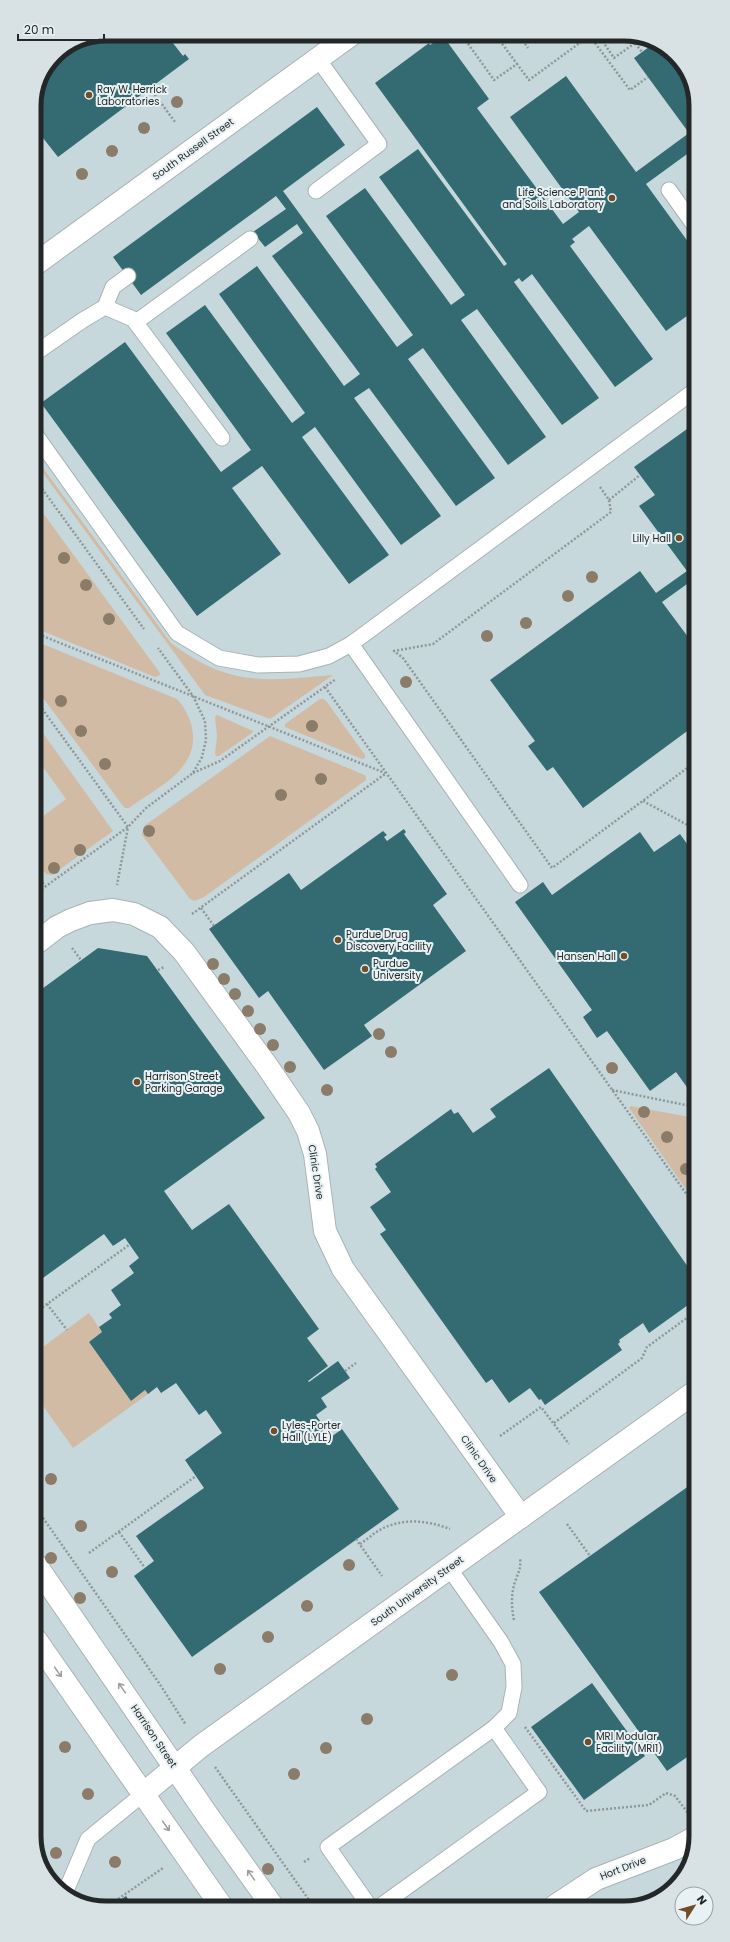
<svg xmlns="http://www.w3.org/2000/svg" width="730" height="1942" font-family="Poppins,sans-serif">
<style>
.built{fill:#c6d8dc}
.green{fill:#d2bba5}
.building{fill:#346b73}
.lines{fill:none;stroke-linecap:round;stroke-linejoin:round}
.lane-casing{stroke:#a9b3b4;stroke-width:17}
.street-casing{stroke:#a9b3b4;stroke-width:24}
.secondary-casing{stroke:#a9b3b4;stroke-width:24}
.path{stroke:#909799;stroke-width:2.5;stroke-dasharray:2 2;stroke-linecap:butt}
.lane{stroke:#fff;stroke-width:15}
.street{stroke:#fff;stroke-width:22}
.secondary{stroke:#fff;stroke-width:22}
.tree{fill:#8a7c68}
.oneway{stroke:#9c9e9e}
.poi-dot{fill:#724d28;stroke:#e8f2f4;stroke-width:1.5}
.labels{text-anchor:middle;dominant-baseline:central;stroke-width:4;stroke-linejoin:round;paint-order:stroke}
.poi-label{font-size:10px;fill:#242728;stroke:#e8f2f4;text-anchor:start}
.street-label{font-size:10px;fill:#242728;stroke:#e8f2f4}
.rim{fill:none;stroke:#242728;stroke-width:5}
</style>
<rect width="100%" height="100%" fill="#dbe5e7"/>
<path class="built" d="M106,34H629L671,52L693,87L696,1836L681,1880L643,1905L101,1908L59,1890L37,1855L34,101L79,39Z"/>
<g class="green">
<path d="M35,457L171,643C230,687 263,681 333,675L270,719L205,695L35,462Z"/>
<path d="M35,502L160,673L159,676L155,677L35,628Z"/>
<path d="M35,641L177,699C194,718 200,745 183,766C172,782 145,796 129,808H125L123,806L35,687Z"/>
<path d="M320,699H324L327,702L365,755V758L362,759L285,727V724Z"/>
<path d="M217,715L253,731L252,733L219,756H216L215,753L217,736L215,717Z"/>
<path d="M35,722L113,831L52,875L46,874L35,860V822L66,799L35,756Z"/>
<path d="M270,736L360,773L366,776V780L204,897L195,901L190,899L142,835L144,826Z"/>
<path d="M631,1106L695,1118V1202L629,1108Z"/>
<path d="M89,1313L102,1332L89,1342L131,1400L145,1390L148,1394L73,1448L36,1396V1352Z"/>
</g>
<g class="building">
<path d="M106,34H166L183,56L185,54L189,59L58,157L43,138L34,144V101L55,55L79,39Z"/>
<path d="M250,34H291L288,36H253Z"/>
<path d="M443,36L489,99L477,108L563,224L579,212L510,117L566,76L636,172L689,133L634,58L653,44L671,52L693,87L694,149L646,184L694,250V311L666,331L589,226L572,239L575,242L570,246L653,359L615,387L532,274L522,282L519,278L514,282L599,398L562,425L477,309L461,320L546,437L508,465L423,348L408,359L495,478L456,506L369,388L354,398L441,516L401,545L315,427L302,437L389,555L349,584L262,466L232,488L281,554L197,616L41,403L125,342L221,472L251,450L166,333L205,305L292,423L305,413L219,294L257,266L344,386L360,374L272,256L303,233L297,224L265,247L253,232L286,209L276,196L141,295L113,257L317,107L345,145L283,191L397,347L413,335L326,216L365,188L451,305L465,295L379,177L418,149L504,266L507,264L375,83L429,43L430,45Z"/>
<path d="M694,424V579L662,602L694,645V726L583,808L553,767L547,771L528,746L535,741L490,680L640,571L656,593L687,571L639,506L655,495L634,467Z"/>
<path d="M35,795L43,806L35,811Z"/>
<path d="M404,829L406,832L404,834L447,894L433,905L466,951L364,1025L372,1036L324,1070L268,991L259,998L209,929L289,873L301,890L383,831L387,835L384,837L387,841Z"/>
<path d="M640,832L654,852L680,834L695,855V1086L689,1090L676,1072L650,1091L607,1031L597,1038L583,1017L592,1010L515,902L543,882L552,895Z"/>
<path d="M98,948L147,956L265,1118L164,1191L192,1230L229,1204L319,1329L307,1338L328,1366L308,1381L309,1382L338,1361L350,1378L321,1398L327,1407L316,1415L331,1437L342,1429L399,1509L192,1657L134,1576L154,1561L136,1536L204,1488L185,1460L222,1433L206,1410L199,1415L176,1383L161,1393L157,1387L148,1394L145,1390L131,1401L89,1342L102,1332L99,1327L112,1318L109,1314L121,1305L111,1290L134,1273L129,1266L139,1258L125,1238L113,1246L104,1234L36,1283L35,994Z"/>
<path d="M549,1068L695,1277V1300L649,1333L643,1323L619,1340L620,1342L618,1344L622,1350L545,1405L541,1399L539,1400L530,1388L509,1403L492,1379L486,1383L380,1234L386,1230L370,1207L391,1192L375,1169L377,1167L375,1164L451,1109L454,1114L458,1112L473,1133L496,1117L490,1109Z"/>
<path d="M695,1476L696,1751L667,1771L539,1592L693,1483L690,1480Z"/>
<path d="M592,1683L645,1756L584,1800L531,1727Z"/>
<path d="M126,1896L134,1908H109Z"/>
</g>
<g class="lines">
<defs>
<g id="lane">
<path d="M669,190L694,225"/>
<path d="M316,191L379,144L318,59"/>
<path d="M105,307L113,287L128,276"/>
<path d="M136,322L250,239"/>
<path d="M34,354L83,320L105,307L133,319L222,438"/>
<path d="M35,434L177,633L219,658L258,665L299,664L329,656L351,644L694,391"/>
<path d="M351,644L520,885"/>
<path d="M65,1893L88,1839L143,1794"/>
<path d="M370,1907L328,1847L494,1728L509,1713L514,1687L513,1664L501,1642L449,1568"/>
<path d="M379,1907L539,1792L494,1728"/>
</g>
<g id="street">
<path d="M34,265L352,34"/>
<path d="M35,944L57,927L71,920L90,913L113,910L134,914L160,927L184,952L267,1066L299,1113L308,1131L315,1154L325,1231L343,1269L521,1517"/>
<path d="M143,1794L201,1746L695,1392"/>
<path d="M555,1906L596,1879L674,1849L696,1837"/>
</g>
<g id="secondary">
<path d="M36,1565L208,1816L273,1907"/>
<path d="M36,1640L222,1907"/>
</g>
</defs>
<use href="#lane" class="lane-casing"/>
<use href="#street" class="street-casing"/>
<use href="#secondary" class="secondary-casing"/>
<g class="path">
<path d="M461,34L494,80L517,64L529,80L592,34"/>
<path d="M495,34L517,64"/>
<path d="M518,34L528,48"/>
<path d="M628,34L642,52"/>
<path d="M448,42L458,34"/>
<path d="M635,43L614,58L601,39L595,43L630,90L648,77"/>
<path d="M468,44L474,39"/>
<path d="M150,88L175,122"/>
<path d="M35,479L144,629"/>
<path d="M600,487L609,500L611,512L433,644L394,651L403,658L552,868L694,763"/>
<path d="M609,500L640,475"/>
<path d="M35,633L385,773"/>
<path d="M325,687L695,1206"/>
<path d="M35,699L128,827L117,885"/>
<path d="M193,773L220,761L336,679"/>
<path d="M643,801L695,829"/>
<path d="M35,873L45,886"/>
<path d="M35,894L128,827L146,808L193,773L202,757L206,740L205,721L193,696L158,648"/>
<path d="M35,896L42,905"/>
<path d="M201,908L214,926"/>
<path d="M192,914L385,774"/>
<path d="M72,948L81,960"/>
<path d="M158,970L164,967"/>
<path d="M612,1090L695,1107"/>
<path d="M47,1304L67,1330"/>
<path d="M36,1312L129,1245"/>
<path d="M345,1371L356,1363"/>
<path d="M554,1423L642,1358L647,1347L695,1312"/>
<path d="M690,1435L695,1442"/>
<path d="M500,1436L541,1407L569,1444"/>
<path d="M36,1508L159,1683L186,1725"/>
<path d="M567,1524L590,1556"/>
<path d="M119,1532L145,1568"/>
<path d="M356,1539L382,1576"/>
<path d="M360,1544C368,1539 377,1530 386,1527C407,1518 429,1521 450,1529"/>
<path d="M89,1553L196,1476"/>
<path d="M514,1620C511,1606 511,1592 516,1579C519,1571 521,1568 520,1558"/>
<path d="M525,1727L586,1811L649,1805L666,1793L675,1796L688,1813L696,1807"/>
<path d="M215,1767L314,1907"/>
<path d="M304,1862L310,1858"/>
<path d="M105,1908L163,1868"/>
</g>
<use href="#lane" class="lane"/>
<use href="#street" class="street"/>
<use href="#secondary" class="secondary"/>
</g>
<g class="tree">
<circle cx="177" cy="102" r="6"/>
<circle cx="144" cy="128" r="6"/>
<circle cx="112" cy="151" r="6"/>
<circle cx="82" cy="174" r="6"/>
<circle cx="64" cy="558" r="6"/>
<circle cx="592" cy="577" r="6"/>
<circle cx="86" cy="585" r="6"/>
<circle cx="568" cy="596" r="6"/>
<circle cx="109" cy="619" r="6"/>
<circle cx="526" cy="623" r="6"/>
<circle cx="487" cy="636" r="6"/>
<circle cx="406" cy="682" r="6"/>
<circle cx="61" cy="701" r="6"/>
<circle cx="312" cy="726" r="6"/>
<circle cx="81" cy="731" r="6"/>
<circle cx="105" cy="764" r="6"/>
<circle cx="321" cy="779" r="6"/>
<circle cx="281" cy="795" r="6"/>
<circle cx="149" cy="831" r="6"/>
<circle cx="80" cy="850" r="6"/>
<circle cx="54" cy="868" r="6"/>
<circle cx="213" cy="964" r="6"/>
<circle cx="224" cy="979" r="6"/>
<circle cx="235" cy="994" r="6"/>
<circle cx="248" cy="1011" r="6"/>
<circle cx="260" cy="1029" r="6"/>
<circle cx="379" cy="1034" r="6"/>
<circle cx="273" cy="1045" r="6"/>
<circle cx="391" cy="1052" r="6"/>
<circle cx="290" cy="1067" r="6"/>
<circle cx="612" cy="1068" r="6"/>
<circle cx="327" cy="1090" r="6"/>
<circle cx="644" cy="1112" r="6"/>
<circle cx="667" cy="1137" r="6"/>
<circle cx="686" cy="1169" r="6"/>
<circle cx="51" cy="1479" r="6"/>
<circle cx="81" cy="1526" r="6"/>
<circle cx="51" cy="1558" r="6"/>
<circle cx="349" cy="1565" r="6"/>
<circle cx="112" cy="1572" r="6"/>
<circle cx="80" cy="1598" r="6"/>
<circle cx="307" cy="1606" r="6"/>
<circle cx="268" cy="1637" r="6"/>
<circle cx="220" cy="1669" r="6"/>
<circle cx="452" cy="1675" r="6"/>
<circle cx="367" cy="1719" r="6"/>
<circle cx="65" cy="1747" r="6"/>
<circle cx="326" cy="1748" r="6"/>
<circle cx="294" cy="1774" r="6"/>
<circle cx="88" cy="1794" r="6"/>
<circle cx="56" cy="1853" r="6"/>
<circle cx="115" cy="1862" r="6"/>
<circle cx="268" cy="1869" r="6"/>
</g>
<defs><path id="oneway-shaft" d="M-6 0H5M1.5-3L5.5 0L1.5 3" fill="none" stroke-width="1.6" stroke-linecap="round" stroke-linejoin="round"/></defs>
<g class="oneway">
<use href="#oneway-shaft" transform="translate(58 1672) rotate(55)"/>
<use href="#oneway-shaft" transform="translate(122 1688) rotate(-125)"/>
<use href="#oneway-shaft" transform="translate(166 1826) rotate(55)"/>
<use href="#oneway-shaft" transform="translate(251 1875) rotate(-125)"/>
</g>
<g class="poi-dot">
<circle cx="89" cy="95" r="4"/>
<circle cx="612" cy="198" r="4"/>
<circle cx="679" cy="538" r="4"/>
<circle cx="338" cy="940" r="4"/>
<circle cx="624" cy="956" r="4"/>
<circle cx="365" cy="969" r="4"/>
<circle cx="137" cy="1082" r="4"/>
<circle cx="274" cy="1431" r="4"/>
<circle cx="588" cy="1742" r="4"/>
</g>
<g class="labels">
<g class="poi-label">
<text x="97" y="89">Ray W. Herrick<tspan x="97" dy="12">Laboratories</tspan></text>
<text x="604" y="192" text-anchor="end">Life Science Plant<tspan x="604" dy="12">and Soils Laboratory</tspan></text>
<text x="671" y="538" text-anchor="end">Lilly Hall</text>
<text x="346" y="934">Purdue Drug<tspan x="346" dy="12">Discovery Facility</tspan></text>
<text x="616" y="956" text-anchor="end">Hansen Hall</text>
<text x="373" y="963">Purdue<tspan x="373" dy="12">University</tspan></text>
<text x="145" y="1076">Harrison Street<tspan x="145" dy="12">Parking Garage</tspan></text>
<text x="282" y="1425">Lyles-Porter<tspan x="282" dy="12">Hall (LYLE)</tspan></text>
<text x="596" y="1736">MRI Modular<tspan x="596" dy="12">Facility (MRI1)</tspan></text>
</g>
<g class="street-label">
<text transform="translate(193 149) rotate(-36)">South Russell Street</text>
<text transform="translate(316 1172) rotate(81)">Clinic Drive</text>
<text transform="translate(479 1459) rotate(55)">Clinic Drive</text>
<text transform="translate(417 1591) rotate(-36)">South University Street</text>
<text transform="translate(154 1736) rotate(56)">Harrison Street</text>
<text transform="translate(623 1868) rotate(-21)">Hort Drive</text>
</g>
</g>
<path d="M0 0H730V1942H0ZM106 41H624A65 65 0 0 1 689 106V1836A65 65 0 0 1 624 1901H106A65 65 0 0 1 41 1836V106A65 65 0 0 1 106 41Z" fill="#d8e2e4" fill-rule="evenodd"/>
<path class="rim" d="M106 41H624A65 65 0 0 1 689 106V1836A65 65 0 0 1 624 1901H106A65 65 0 0 1 41 1836V106A65 65 0 0 1 106 41Z"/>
<g transform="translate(694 1906) rotate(53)"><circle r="19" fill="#e8f2f4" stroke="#9aa1a2"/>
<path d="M0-3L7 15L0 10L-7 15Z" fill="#724d28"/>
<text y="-6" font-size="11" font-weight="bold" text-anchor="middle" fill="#242728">N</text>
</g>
<path d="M18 34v6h86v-6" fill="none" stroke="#242728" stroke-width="2"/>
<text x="24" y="34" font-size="12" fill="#242728" stroke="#e8f2f4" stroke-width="3" paint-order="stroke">20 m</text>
</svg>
